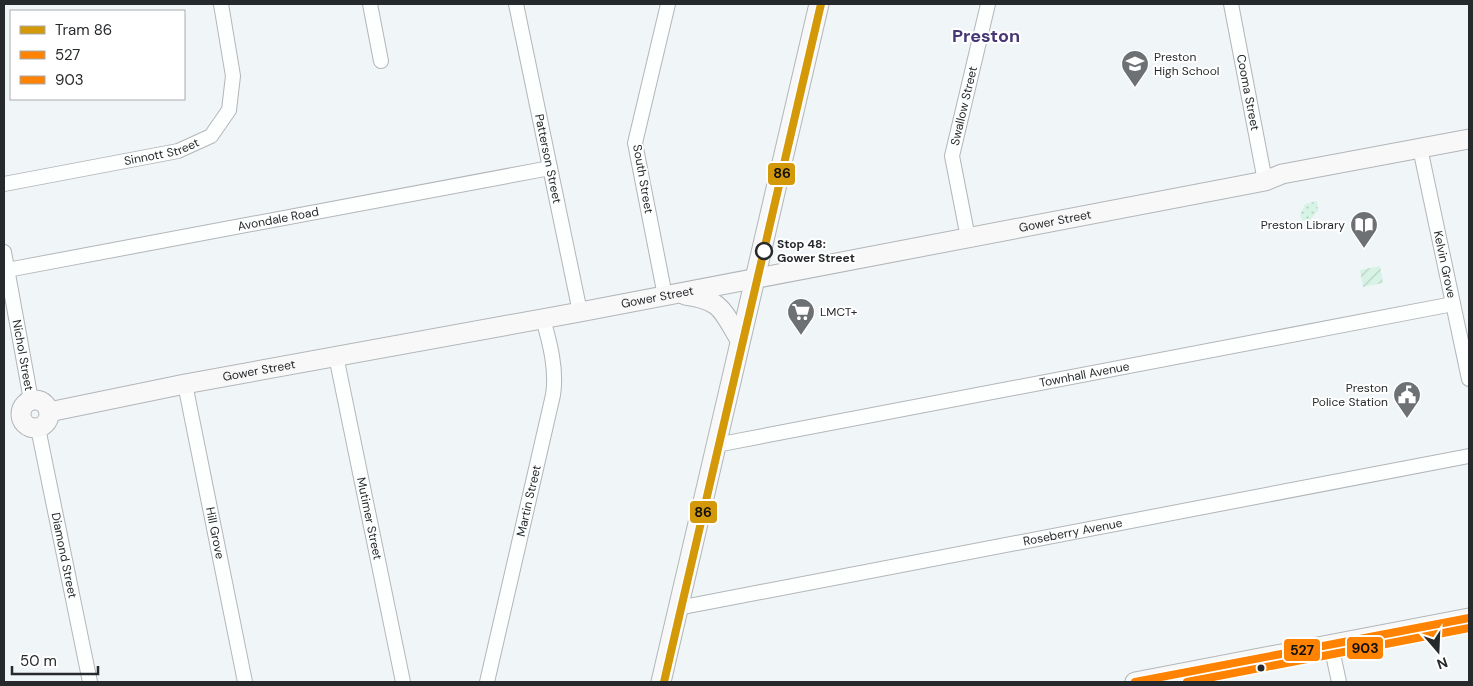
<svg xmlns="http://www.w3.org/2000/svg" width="1473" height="686" font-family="'DM Sans',sans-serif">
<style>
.park{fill:url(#park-dots)}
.garden{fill:url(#garden-furrows)}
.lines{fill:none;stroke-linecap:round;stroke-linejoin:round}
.street-casing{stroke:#b2b6b8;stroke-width:16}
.secondary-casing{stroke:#b2b6b8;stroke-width:21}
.street{stroke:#fdfefe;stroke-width:14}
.secondary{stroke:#f9f8f9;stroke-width:19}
.bus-1-casing{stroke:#fff;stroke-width:11}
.bus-2-casing{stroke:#fff;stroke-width:11}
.bus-1{stroke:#ff8200;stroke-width:8}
.bus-2{stroke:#ff8200;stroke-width:8}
.tram-1-casing{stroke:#fff;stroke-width:11}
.tram-1{stroke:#d49909;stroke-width:8}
.stop-dot{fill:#fff;stroke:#272a2c;stroke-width:2.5}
.bus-dot{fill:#272a2c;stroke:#fff;stroke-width:2}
.labels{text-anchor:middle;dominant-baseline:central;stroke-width:4;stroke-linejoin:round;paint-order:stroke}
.poi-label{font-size:12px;fill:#272a2c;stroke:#fff;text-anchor:start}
.street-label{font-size:12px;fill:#272a2c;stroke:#fff}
.stop-label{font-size:12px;font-weight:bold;fill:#272a2c;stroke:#fff;text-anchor:start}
.district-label{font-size:18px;font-weight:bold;fill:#473875;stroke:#fff}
.line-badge{stroke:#fff;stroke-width:2}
.pale-badge-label{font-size:14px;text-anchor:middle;font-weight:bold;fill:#111}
</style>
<defs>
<pattern id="park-dots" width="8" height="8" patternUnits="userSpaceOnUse" patternTransform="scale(1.25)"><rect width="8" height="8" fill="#d7f3e6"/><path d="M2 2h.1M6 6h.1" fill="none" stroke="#b9d0c5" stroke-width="1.8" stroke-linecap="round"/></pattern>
<pattern id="garden-furrows" width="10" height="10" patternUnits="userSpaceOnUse" patternTransform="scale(1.25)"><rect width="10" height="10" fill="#d7f3e6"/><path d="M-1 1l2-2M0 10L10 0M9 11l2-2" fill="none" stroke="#b9d0c5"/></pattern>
</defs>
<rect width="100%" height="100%" fill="#f0f5f8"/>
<path class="park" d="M1317,201L1318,211L1308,222L1302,220L1300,215L1305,204Z"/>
<path class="garden" d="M1380,266L1383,283L1363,287L1360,270Z"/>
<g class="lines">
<defs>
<g id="street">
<path d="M370,4L381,61"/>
<path id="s1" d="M516,4L580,312"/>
<path id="s2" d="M1231,4L1265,181"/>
<path id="s3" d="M1420,148L1469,379"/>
<path id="s4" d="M4,184L178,151L211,136L229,110L233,76L221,4"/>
<path id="s5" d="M968,238L952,156L988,4"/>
<path id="s6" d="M4,252L31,400"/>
<path id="s7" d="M7,270L550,168"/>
<path d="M665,296L635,143L668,4"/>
<path id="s8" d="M336,356L403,682"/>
<path id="s9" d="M185,384L245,682"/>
<path id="s10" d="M38,428L90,682"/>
<path id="s11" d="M716,445L1453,304"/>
<path id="s12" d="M678,608L1469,456"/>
<path d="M1331,645L1339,682"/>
<path id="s13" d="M487,682L553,395C557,370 550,343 543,319"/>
</g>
<g id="secondary">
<path d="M685,295C722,300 722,310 740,340"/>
<circle cx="35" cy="414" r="14"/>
<path id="s14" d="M49,412L185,384L580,312L1265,181L1282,174L1469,139"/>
<path d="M661,682L819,4"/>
<path d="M1135,682L1469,618"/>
</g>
</defs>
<use href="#street" class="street-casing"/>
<use href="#secondary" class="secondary-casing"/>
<use href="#street" class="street"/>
<use href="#secondary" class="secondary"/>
<defs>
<path id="bus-1" d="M1135,682L1469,618"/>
<path id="bus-2" d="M1187,682L1469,628"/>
</defs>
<use href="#bus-1" class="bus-1-casing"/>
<use href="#bus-2" class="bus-2-casing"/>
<use href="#bus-1" class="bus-1"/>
<use href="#bus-2" class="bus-2"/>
<defs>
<path id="tram-1" d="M664,682L821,4"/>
</defs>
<use href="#tram-1" class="tram-1-casing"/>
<use href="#tram-1" class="tram-1"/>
</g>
<defs>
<symbol id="school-pin" viewBox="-11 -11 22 30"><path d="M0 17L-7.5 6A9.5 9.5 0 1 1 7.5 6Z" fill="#6d7173" stroke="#fff"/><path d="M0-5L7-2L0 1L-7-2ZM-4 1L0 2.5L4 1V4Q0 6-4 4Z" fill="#fff"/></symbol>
<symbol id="library-pin" viewBox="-11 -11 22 30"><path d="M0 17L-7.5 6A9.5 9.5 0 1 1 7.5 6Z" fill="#6d7173" stroke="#fff"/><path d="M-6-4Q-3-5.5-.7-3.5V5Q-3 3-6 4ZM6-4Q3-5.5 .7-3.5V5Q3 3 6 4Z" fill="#fff"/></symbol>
<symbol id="supermarket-pin" viewBox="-11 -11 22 30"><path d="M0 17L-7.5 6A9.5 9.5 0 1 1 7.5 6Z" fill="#6d7173" stroke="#fff"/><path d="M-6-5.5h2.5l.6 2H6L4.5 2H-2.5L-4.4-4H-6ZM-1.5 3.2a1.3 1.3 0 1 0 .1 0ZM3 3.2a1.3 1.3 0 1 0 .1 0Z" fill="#fff"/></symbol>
<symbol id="civic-pin" viewBox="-11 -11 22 30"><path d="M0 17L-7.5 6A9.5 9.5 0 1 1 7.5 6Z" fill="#6d7173" stroke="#fff"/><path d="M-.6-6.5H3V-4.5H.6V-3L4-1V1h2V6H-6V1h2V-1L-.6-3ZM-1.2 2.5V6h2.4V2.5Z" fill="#fff"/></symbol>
</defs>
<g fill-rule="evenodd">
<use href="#school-pin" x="1119" y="48" width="32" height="43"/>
<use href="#library-pin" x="1348" y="209" width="32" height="43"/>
<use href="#supermarket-pin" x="785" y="296" width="32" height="43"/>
<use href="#civic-pin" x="1391" y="379" width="32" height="43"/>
</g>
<circle class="stop-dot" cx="764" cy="251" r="8"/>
<circle class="bus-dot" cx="1261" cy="668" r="4.5"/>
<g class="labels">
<g class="poi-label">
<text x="1154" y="57">Preston<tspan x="1154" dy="14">High School</tspan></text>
<text x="1345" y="225" text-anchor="end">Preston Library</text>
<text x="820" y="312">LMCT+</text>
<text x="1388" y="388" text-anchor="end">Preston<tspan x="1388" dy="14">Police Station</tspan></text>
</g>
<g class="street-label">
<text stroke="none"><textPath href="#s2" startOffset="90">Cooma Street</textPath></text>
<text stroke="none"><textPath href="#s5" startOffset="135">Swallow Street</textPath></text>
<text stroke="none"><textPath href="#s4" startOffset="161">Sinnott Street</textPath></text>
<text stroke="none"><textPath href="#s1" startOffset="158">Patterson Street</textPath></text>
<text transform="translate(643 179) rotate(80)">South Street</text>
<text stroke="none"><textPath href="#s7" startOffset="276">Avondale Road</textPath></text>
<text stroke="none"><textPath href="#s14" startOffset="1024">Gower Street</textPath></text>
<text stroke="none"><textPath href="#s3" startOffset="119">Kelvin Grove</textPath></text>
<text stroke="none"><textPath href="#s14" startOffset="619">Gower Street</textPath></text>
<text stroke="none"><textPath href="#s6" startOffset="105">Nichol Street</textPath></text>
<text stroke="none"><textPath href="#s14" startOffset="214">Gower Street</textPath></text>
<text stroke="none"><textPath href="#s11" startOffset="375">Townhall Avenue</textPath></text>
<text stroke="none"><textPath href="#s13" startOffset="186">Martin Street</textPath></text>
<text stroke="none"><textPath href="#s8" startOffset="166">Mutimer Street</textPath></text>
<text stroke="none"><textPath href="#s12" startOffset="402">Roseberry Avenue</textPath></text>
<text stroke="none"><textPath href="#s9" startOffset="152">Hill Grove</textPath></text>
<text stroke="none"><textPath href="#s10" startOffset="130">Diamond Street</textPath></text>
</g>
<g class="stop-label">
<text x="777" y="244">Stop 48:<tspan x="777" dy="14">Gower Street</tspan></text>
</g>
<g class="district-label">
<text x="986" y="36">Preston</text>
</g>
</g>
<g class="line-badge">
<rect x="767" y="162" width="29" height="24" rx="5" fill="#d49909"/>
<rect x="689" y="500" width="29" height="24" rx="5" fill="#d49909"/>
<rect x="1346" y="636" width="38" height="24" rx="5" fill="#ff8200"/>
<rect x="1283" y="638" width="38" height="24" rx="5" fill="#ff8200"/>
</g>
<g class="pale-badge-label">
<text x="782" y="178">86</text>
<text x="703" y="517">86</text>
<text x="1365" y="653">903</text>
<text x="1302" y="655">527</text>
</g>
<rect width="1473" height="686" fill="none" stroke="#272a2c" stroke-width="10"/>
<rect x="10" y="10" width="175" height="90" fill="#ffffff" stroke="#a9aaab"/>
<rect x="20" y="26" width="25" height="8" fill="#d49909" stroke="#a9aaab"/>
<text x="55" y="35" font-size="15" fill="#272a2c">Tram 86</text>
<rect x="20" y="51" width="25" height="8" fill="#ff8200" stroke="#a9aaab"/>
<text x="55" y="60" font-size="15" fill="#272a2c">527</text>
<rect x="20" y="76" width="25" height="8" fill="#ff8200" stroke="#a9aaab"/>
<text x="55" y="85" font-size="15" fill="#272a2c">903</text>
<g transform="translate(1438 651) rotate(161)" stroke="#ffffff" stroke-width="4" paint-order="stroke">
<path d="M0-4L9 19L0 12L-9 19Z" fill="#272a2c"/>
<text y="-8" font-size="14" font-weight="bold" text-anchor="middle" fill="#272a2c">N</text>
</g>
<path d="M12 666v8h86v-8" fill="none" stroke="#272a2c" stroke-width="2.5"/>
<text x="20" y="666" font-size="15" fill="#272a2c" stroke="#ffffff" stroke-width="4" paint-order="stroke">50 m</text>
</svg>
